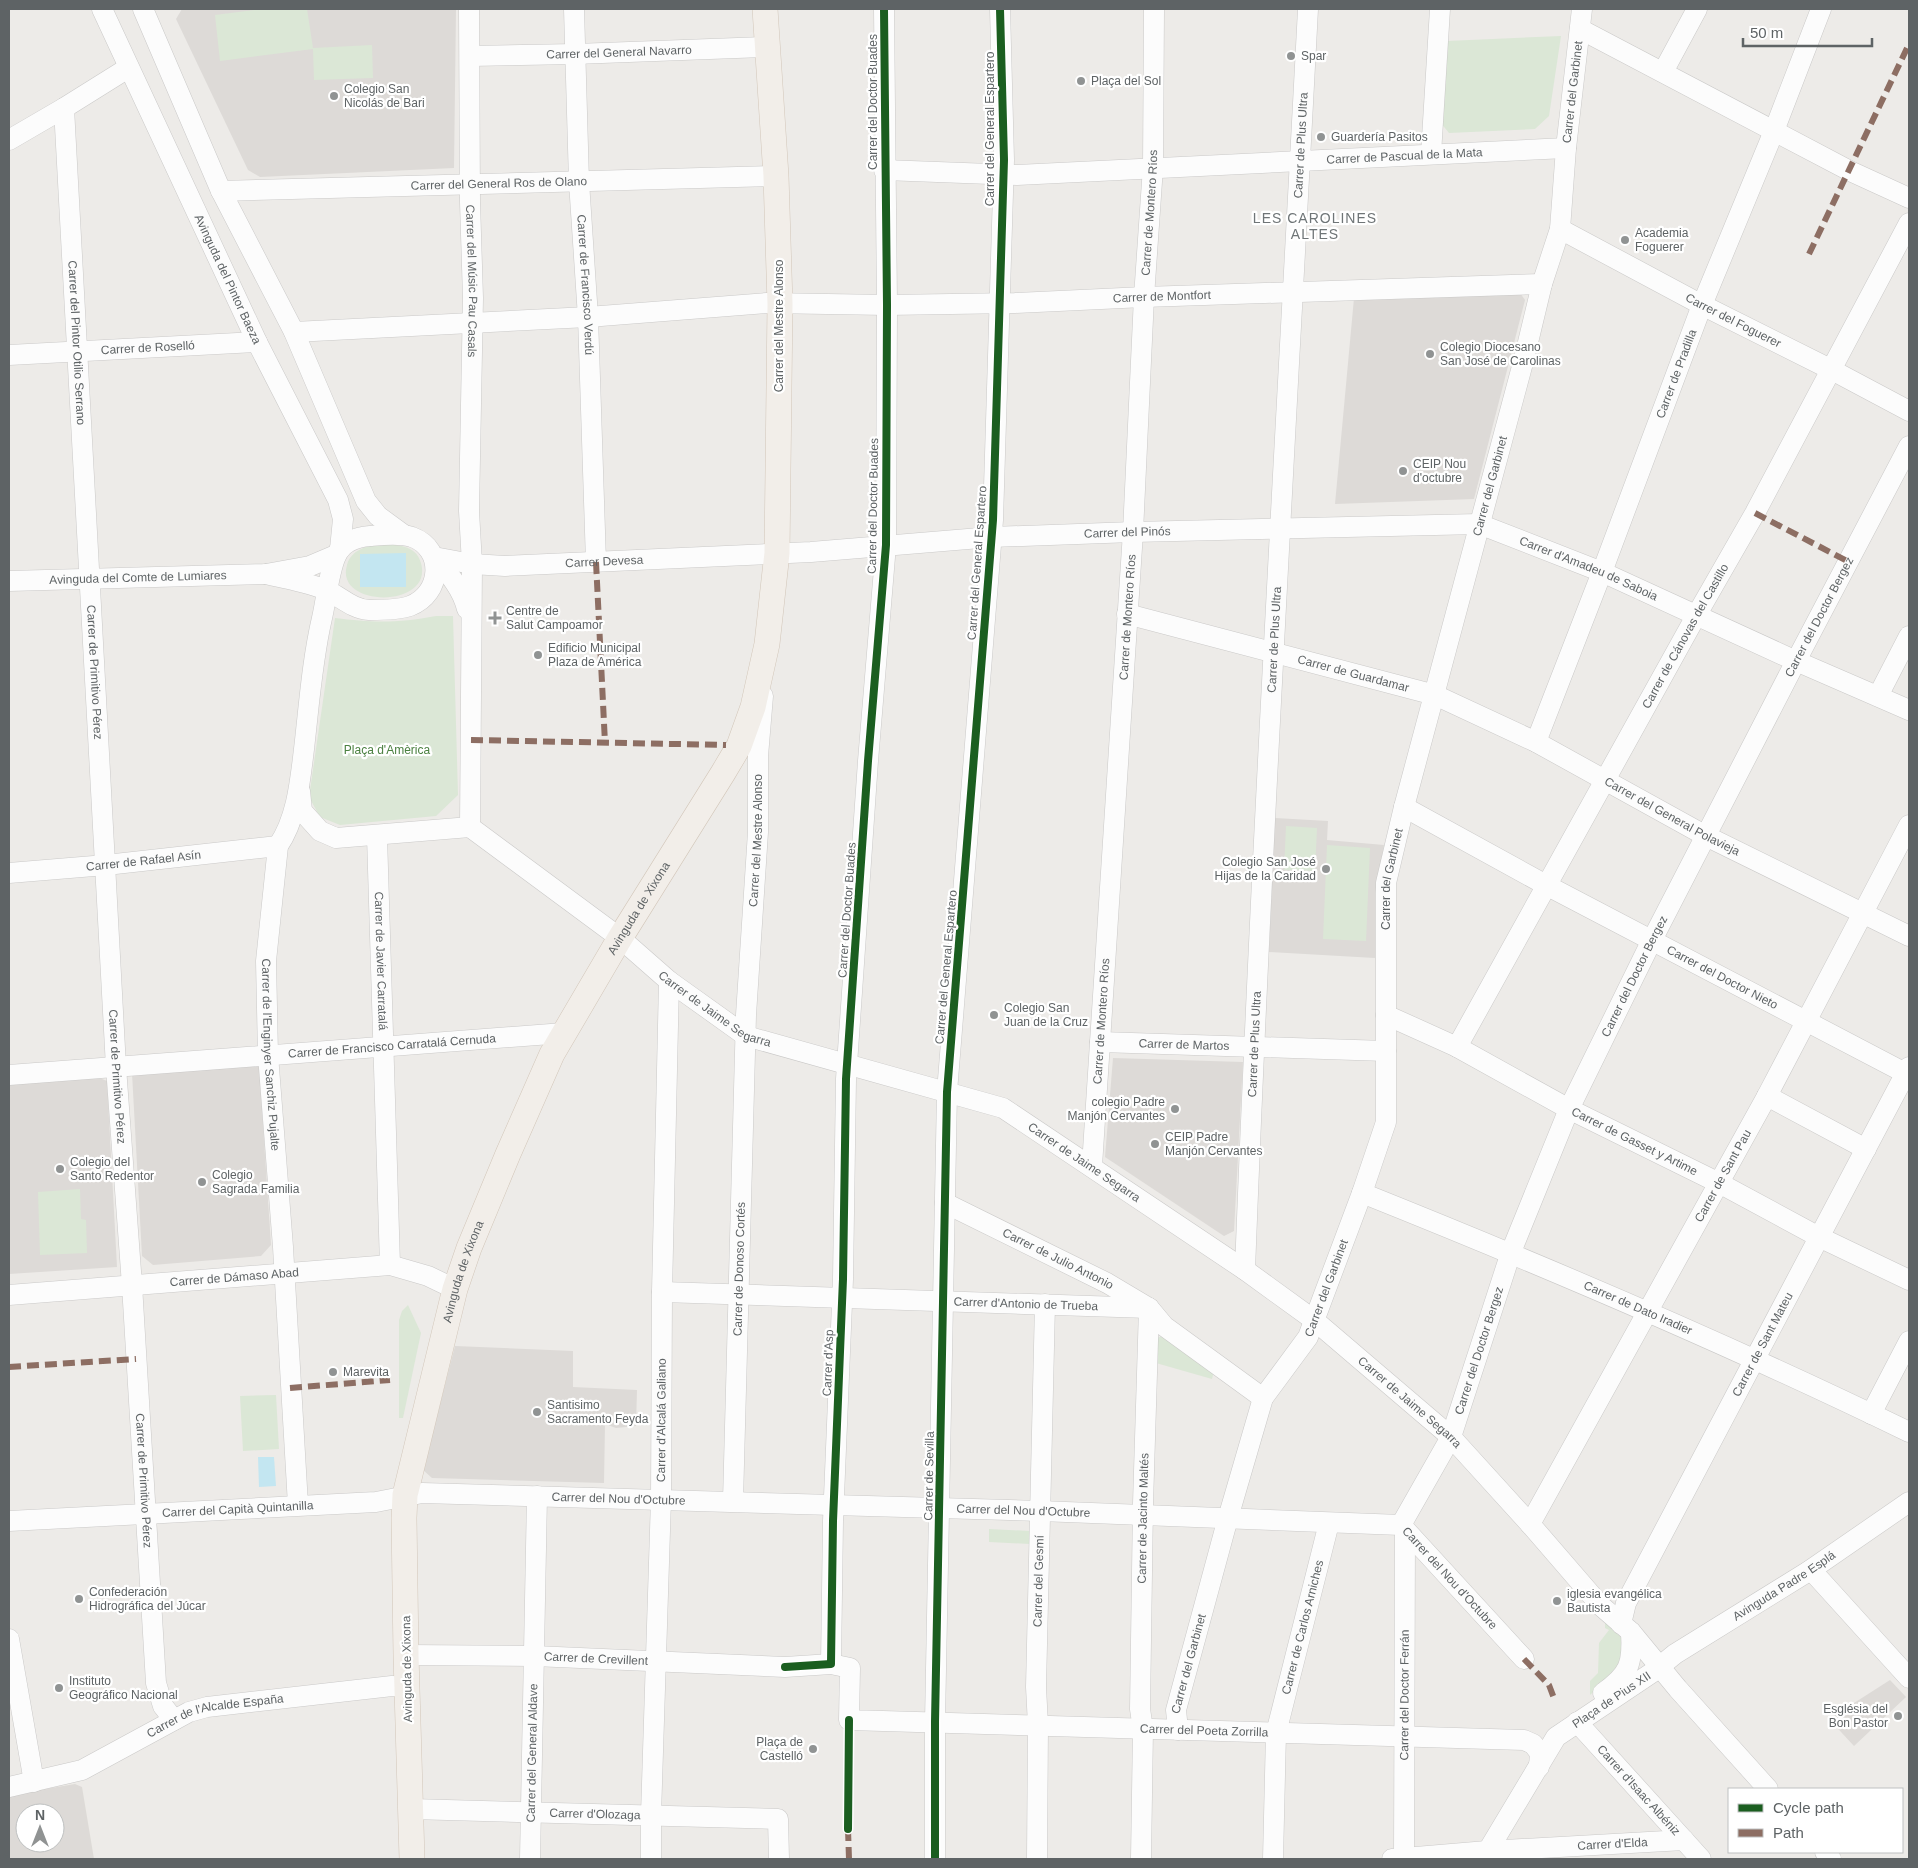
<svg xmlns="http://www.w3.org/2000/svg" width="1918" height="1868" font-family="Arial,sans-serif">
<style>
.education{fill:#dddad7;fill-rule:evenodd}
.green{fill:#dbe7d6}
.water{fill:#c3e6f1}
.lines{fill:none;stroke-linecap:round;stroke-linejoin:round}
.minor-casing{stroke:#cac9c8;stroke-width:21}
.major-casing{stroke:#d2c6b9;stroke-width:26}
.minor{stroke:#fcfcfc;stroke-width:20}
.major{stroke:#f2eee9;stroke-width:25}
.quiet{stroke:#8d6e63;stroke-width:6;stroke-dasharray:12 6;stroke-linecap:butt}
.cycleway-casing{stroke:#fff;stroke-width:11}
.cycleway{stroke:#1b5e20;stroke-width:8}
.poi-dot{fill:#909393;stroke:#fff;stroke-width:2}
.labels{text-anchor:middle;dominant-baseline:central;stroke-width:4.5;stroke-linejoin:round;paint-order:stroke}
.street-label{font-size:12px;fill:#5e6365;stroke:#fff}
.poi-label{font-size:12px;fill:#5e6365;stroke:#fff;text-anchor:start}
.park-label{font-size:12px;fill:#4b8141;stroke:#fff}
.neighbourhood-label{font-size:14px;letter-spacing:1px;fill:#6f7577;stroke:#fff}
</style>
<rect width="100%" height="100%" fill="#edebe8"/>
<g class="education">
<path d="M182,9H456L454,168L260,177L248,170L176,19Z"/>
<path d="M1520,293L1525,300L1474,499L1335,504L1354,298Z"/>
<path d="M1275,818L1328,821L1327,840L1384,845L1375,893V958L1269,952Z"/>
<path d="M1113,1058L1243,1062L1234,1231L1224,1236L1105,1157Z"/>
<path d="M259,1064L271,1245L261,1256L153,1265L142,1256L132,1073Z"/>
<path d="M95,1076L107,1081L117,1267L9,1274V1083Z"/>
<path d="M455,1346L573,1351V1387L637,1390L636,1426L616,1428L605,1424L604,1483L432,1478L423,1470Z"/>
<path d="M1890,1680L1906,1697L1854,1746L1829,1719Z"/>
<path d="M75,1784L82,1787L94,1859H9V1795ZM25,1813H55V1843H25Z"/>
</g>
<g class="green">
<path d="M262,9H307L313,48L372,45L373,78L314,80L313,49L220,61L215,15Z"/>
<path d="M1561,36L1549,116L1535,129L1449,133L1440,122L1447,41Z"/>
<path d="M380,544C396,545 416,544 421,563C434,609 334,608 347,565C351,550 366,546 380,544Z"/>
<path d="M436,616H453L458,795L436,816L340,825L320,817L309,797L335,618C373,623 399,623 436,616Z"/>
<path d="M1286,826L1317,828L1315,871L1284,870Z"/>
<path d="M1327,845L1370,848L1366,941L1323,939Z"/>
<path d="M80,1189L81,1219L86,1220L87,1253L40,1255L38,1192Z"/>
<path d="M408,1305L421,1333L403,1418H399V1320L402,1311Z"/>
<path d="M1170,1333L1215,1367L1212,1379L1156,1363L1157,1338Z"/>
<path d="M276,1395L279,1449L243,1451L240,1396Z"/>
<path d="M989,1529L1031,1531L1030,1544L989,1542Z"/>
<path d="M1605,1616C1610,1623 1618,1630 1621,1638C1632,1662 1606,1680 1590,1695V1681L1598,1673L1599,1643L1609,1630L1605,1628Z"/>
</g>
<g class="water">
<path d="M406,553V587H360V554Z"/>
<path d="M258,1457H274L276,1486L259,1487Z"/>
</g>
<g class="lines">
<defs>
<g id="minor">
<path id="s1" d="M102,9L257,342L338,500L343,519L340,549"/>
<path d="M143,9L221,191L294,332L366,501L378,516L404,535"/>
<path id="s2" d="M469,9L470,202L473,298L469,511L472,564L470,827"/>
<path id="s3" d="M574,9L579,182L588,317L596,562"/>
<path d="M1580,29L1850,171L1909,198"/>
<path id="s4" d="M470,56L575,54L767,47"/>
<path d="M1663,72L1697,9"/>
<path id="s5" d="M64,108L116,1067L132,1285L156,1683L163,1706L174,1720"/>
<path d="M9,140L64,108L128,68"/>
<path d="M1431,154L1440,9"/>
<path id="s6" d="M884,170L1017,175L1566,148"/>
<path id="s7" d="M221,191L776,176"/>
<path id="s8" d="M1560,229L1702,305L1830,369L1909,411"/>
<path id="s9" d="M294,332L588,317L767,303L887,305L1015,303L1144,297L1542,284"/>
<path id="s10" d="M9,355L257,342"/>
<path id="s11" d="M434,557L472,564L505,566L811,552L992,537L1133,532L1479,524L1602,572L1796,661L1909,710"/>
<path d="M434,557C448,573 462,588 467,609"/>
<path id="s12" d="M266,574C286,579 310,582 328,591C342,598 353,609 369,610C381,610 399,610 410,606C442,594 445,549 412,537C400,533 382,535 370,536C357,537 342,542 336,556C329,571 326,601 322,618C312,661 309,706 304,749C300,782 297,818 278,846L266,961L268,1055L283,1247L298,1505"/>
<path id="s13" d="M9,581L266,574L310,566L336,555"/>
<path id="s14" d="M1127,614L1435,695L1536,742L1706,836L1909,936"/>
<path d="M1878,696L1909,636"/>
<path id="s15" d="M1536,742L1602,572L1702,305L1774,131L1821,9"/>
<path d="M300,791L302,811L320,831L336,838L470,827"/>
<path id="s16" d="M1404,807L1546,885L1909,1075"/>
<path id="s17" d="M470,827L620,938L669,981L746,1036L1003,1108L1245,1270L1314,1320L1451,1437L1530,1524L1600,1605L1631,1632L1678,1689L1768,1789"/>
<path id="s18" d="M377,836L390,1265"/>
<path id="s19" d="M9,873L106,865L278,846"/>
<path id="s20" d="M1386,1015L1457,1047L1569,1109L1719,1183L1819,1237L1909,1280"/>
<path id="s21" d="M1100,1042L1386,1051"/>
<path id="s22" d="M1457,1047L1696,616L1755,513L1909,223"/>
<path id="s23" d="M9,1075L564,1033"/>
<path d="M1767,1096L1866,1149"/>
<path id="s24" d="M1092,1166L1133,532L1144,297L1153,167L1154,9"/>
<path id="s25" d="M1362,1193C1547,1267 1730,1345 1909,1432"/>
<path id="s26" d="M945,1203L1107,1283L1149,1308L1164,1326L1263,1398"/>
<path id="s27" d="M1245,1270C1261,849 1286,429 1308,9"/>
<path id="s28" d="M662,1292L1149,1308"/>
<path id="s29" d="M9,1295L390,1265L428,1276L455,1289"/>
<path d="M1871,1414L1909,1341"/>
<path id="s30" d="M733,1501L746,1015L758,832V756L763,696"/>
<path id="s31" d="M9,1521L376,1502L422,1493L1040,1511L1401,1525L1524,1659"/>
<path id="s32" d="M1530,1524L1767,1096L1909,825"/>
<path id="s33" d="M1401,1525L1451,1437L1511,1252L1569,1109L1652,940L1796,661L1909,446"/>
<path d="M1809,1571L1813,1572L1909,1678"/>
<path id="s34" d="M1621,1624L1626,1603L1909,1067"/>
<path d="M9,1639L34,1782"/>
<path id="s35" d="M406,1655L534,1656L785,1667L831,1664L850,1668L849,1720L1524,1740L1533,1744L1540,1753L1539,1767"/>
<path d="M831,1664L833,1521L843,1279L846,1079L868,761L886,545L887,305L884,9"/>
<path d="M1603,1693C1630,1674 1633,1663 1631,1632"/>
<path id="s36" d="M1577,1722L1701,1859"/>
<path id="s37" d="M1178,1730L1176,1710L1228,1518L1263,1398L1308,1337L1362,1193L1386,1122V883L1404,807L1524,359L1542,284L1560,229L1566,148L1582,9"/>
<path id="s38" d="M9,1787L82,1770L189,1712L207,1707L392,1686L407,1687"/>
<path id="s39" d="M411,1809L778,1819L779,1859"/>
<path d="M1825,1852L1831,1859"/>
<path id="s40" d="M530,1859L537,1496"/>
<path id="s41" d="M651,1859V1815L661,1499L662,1292L669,981"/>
<path d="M935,1859V1722L947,1092L993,520L1004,160L1000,9"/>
<path id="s42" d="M1037,1859L1038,1725L1036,1687L1045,1304"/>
<path id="s43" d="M1141,1859L1143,1729L1140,1709L1143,1504L1149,1308"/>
<path id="s44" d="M1273,1859L1276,1733L1329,1523"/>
<path id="s45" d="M1392,1859L1487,1851L1684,1840"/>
<path id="s46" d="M1404,1859L1405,1531"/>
<path id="s47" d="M1483,1859L1556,1737L1653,1672L1675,1654L1809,1571L1909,1502"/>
</g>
<g id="major">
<path id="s48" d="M412,1859L406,1655L404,1518L405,1495L455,1289L469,1248L508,1154L552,1054L620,938L723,773L739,746L753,707L767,644L777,553L780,304L776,176L765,9"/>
</g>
</defs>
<use href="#minor" class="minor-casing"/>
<use href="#major" class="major-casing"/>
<use href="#minor" class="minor"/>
<use href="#major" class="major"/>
<g class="quiet">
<path d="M1809,254L1909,44"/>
<path d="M1755,513L1849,562"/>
<path d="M596,562L605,743"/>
<path d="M471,740L726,745"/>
<path d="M9,1367L136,1359"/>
<path d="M290,1388L390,1380"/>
<path d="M1524,1659L1549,1685L1555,1701"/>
<path d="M848,1829L849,1859"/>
</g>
<defs>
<g id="cycleway">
<path d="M785,1667L831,1664L833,1521L843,1279L846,1079L868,761L886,545L887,305L884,9"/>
<path d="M848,1829L849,1720"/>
<path d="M935,1859V1722L947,1092L993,520L1004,160L1000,9"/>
</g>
</defs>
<use href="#cycleway" class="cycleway-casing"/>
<use href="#cycleway" class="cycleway"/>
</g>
<g class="poi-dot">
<circle cx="1291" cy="56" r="5"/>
<circle cx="1081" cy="81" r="5"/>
<circle cx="334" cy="96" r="5"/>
<circle cx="1321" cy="137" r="5"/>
<circle cx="1625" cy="240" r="5"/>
<circle cx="1430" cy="354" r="5"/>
<circle cx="1403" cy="471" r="5"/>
<path d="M492.5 610.5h5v5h5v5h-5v5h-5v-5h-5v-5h5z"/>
<circle cx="538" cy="655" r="5"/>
<circle cx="1326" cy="869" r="5"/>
<circle cx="994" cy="1015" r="5"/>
<circle cx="1175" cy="1109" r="5"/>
<circle cx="1155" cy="1144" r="5"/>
<circle cx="60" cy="1169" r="5"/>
<circle cx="202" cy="1182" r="5"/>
<circle cx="333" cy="1372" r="5"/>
<circle cx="537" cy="1412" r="5"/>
<circle cx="79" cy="1599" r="5"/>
<circle cx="1557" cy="1601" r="5"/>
<circle cx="59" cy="1688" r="5"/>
<circle cx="1898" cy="1716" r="5"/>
<circle cx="813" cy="1749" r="5"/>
</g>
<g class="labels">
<g class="street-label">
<text stroke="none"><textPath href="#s4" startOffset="149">Carrer del General Navarro</textPath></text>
<text stroke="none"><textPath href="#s37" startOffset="1702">Carrer del Garbinet</textPath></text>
<text transform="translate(873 102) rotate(-90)">Carrer del Doctor Buades</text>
<text transform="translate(990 129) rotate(-90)">Carrer del General Espartero</text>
<text stroke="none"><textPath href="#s27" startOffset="1126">Carrer de Plus Ultra</textPath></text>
<text stroke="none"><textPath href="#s6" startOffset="521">Carrer de Pascual de la Mata</textPath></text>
<text stroke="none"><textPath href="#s7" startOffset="278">Carrer del General Ros de Olano</textPath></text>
<text stroke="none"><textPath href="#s24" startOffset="955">Carrer de Montero Ríos</textPath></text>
<text stroke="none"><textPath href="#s1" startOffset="298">Avinguda del Pintor Baeza</textPath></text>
<text stroke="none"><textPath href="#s2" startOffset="272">Carrer del Músic Pau Casals</textPath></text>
<text stroke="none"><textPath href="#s3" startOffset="276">Carrer de Francisco Verdú</textPath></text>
<text stroke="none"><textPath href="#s9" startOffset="869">Carrer de Montfort</textPath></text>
<text stroke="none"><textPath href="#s8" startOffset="196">Carrer del Foguerer</textPath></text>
<text transform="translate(779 326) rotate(-90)">Carrer del Mestre Alonso</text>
<text stroke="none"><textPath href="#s5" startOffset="235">Carrer del Pintor Otilio Serrano</textPath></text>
<text stroke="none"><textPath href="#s10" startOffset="139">Carrer de Roselló</textPath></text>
<text stroke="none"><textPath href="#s15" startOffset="394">Carrer de Pradilla</textPath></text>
<text stroke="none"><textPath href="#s37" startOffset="1298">Carrer del Garbinet</textPath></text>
<text transform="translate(873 506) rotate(-89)">Carrer del Doctor Buades</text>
<text stroke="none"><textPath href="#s11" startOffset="695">Carrer del Pinós</textPath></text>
<text stroke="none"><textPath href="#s11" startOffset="171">Carrer Devesa</textPath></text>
<text transform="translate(977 563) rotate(-86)">Carrer del General Espartero</text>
<text stroke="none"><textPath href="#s11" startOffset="1165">Carrer d'Amadeu de Saboia</textPath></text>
<text stroke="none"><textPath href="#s13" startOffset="129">Avinguda del Comte de Lumiares</textPath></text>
<text stroke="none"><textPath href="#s33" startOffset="1002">Carrer del Doctor Bergez</textPath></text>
<text stroke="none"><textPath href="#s24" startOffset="550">Carrer de Montero Ríos</textPath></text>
<text stroke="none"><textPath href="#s22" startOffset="470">Carrer de Cánovas del Castillo</textPath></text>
<text stroke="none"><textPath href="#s27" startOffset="631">Carrer de Plus Ultra</textPath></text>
<text stroke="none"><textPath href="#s5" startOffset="565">Carrer de Primitivo Pérez</textPath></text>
<text stroke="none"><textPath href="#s14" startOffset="234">Carrer de Guardamar</textPath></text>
<text stroke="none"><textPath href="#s14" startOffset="585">Carrer del General Polavieja</textPath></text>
<text stroke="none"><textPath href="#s30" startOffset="661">Carrer del Mestre Alonso</textPath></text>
<text stroke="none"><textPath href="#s19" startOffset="135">Carrer de Rafael Asín</textPath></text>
<text stroke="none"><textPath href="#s37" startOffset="892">Carrer del Garbinet</textPath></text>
<text stroke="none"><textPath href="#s48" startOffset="1000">Avinguda de Xixona</textPath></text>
<text transform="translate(847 910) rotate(-86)">Carrer del Doctor Buades</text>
<text stroke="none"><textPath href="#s18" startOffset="125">Carrer de Javier Carratalá</textPath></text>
<text transform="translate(946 967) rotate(-85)">Carrer del General Espartero</text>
<text stroke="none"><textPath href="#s33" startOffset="598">Carrer del Doctor Bergez</textPath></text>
<text stroke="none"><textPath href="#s16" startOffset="361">Carrer del Doctor Nieto</textPath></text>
<text stroke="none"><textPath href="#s17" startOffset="306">Carrer de Jaime Segarra</textPath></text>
<text stroke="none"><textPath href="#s24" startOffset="145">Carrer de Montero Ríos</textPath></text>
<text stroke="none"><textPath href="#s27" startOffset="226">Carrer de Plus Ultra</textPath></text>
<text stroke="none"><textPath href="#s21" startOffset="84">Carrer de Martos</textPath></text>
<text stroke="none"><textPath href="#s23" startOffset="384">Carrer de Francisco Carratalá Cernuda</textPath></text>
<text stroke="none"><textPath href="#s12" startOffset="832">Carrer de l'Enginyer Sanchiz Pujalte</textPath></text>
<text stroke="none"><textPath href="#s5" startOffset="970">Carrer de Primitivo Pérez</textPath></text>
<text stroke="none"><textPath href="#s20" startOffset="279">Carrer de Gasset y Artime</textPath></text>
<text stroke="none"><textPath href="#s17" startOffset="711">Carrer de Jaime Segarra</textPath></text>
<text stroke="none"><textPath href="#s32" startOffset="398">Carrer de Sant Pau</textPath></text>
<text stroke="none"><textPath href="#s26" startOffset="126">Carrer de Julio Antonio</textPath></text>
<text stroke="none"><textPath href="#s30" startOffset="232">Carrer de Donoso Cortés</textPath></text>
<text stroke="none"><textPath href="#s48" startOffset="595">Avinguda de Xixona</textPath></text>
<text stroke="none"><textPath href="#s29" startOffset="226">Carrer de Dámaso Abad</textPath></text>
<text stroke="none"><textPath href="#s37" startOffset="472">Carrer del Garbinet</textPath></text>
<text stroke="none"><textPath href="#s28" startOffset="364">Carrer d'Antonio de Trueba</textPath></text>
<text stroke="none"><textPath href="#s25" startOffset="299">Carrer de Dato Iradier</textPath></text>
<text stroke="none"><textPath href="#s34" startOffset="314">Carrer de Sant Mateu</textPath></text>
<text stroke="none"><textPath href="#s33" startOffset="192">Carrer del Doctor Bergez</textPath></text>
<text transform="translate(828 1363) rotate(-88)">Carrer d'Asp</text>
<text stroke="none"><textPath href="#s17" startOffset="1116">Carrer de Jaime Segarra</textPath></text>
<text stroke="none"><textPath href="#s41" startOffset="439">Carrer d'Alcalá Galiano</textPath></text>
<text transform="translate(929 1476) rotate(-89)">Carrer de Sevilla</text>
<text stroke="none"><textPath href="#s5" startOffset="1375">Carrer de Primitivo Pérez</textPath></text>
<text stroke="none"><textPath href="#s31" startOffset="611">Carrer del Nou d'Octubre</textPath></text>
<text stroke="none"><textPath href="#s31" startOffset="229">Carrer del Capità Quintanilla</textPath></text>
<text stroke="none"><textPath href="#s31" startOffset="1016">Carrer del Nou d'Octubre</textPath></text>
<text stroke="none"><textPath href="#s43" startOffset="341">Carrer de Jacinto Maltés</textPath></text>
<text stroke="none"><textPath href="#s31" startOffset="1466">Carrer del Nou d'Octubre</textPath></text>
<text stroke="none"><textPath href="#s42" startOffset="278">Carrer del Gesmí</textPath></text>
<text stroke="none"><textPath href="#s47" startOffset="416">Avinguda Padre Esplá</textPath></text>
<text stroke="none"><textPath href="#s44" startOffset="235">Carrer de Carlos Arniches</textPath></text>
<text stroke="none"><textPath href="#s35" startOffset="190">Carrer de Crevillent</textPath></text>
<text stroke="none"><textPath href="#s37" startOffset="68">Carrer del Garbinet</textPath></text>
<text transform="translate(407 1669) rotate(-91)">Avinguda de Xixona</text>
<text stroke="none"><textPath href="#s46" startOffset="164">Carrer del Doctor Ferrán</textPath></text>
<text stroke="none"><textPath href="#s47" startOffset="209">Plaça de Pius XII</textPath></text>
<text stroke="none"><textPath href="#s38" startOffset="221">Carrer de l'Alcalde España</textPath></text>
<text stroke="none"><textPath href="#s35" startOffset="852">Carrer del Poeta Zorrilla</textPath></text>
<text stroke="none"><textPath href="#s40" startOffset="106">Carrer del General Aldave</textPath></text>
<text stroke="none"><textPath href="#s36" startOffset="92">Carrer d'Isaac Albéniz</textPath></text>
<text stroke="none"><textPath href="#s39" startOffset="184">Carrer d'Olozaga</textPath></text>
<text stroke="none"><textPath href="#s45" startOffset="221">Carrer d'Elda</textPath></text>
</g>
<g class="poi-label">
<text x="1301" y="56">Spar</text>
<text x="1091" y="81">Plaça del Sol</text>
<text x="344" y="89">Colegio San<tspan x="344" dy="14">Nicolás de Bari</tspan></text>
<text x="1331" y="137">Guardería Pasitos</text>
<text x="1635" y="233">Academia<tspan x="1635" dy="14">Foguerer</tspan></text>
<text x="1440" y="347">Colegio Diocesano<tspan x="1440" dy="14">San José de Carolinas</tspan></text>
<text x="1413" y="464">CEIP Nou<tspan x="1413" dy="14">d'octubre</tspan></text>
<text x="506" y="611">Centre de<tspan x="506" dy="14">Salut Campoamor</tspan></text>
<text x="548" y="648">Edificio Municipal<tspan x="548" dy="14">Plaza de América</tspan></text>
<text x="1316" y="862" text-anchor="end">Colegio San José<tspan x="1316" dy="14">Hijas de la Caridad</tspan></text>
<text x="1004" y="1008">Colegio San<tspan x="1004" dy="14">Juan de la Cruz</tspan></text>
<text x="1165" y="1102" text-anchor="end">colegio Padre<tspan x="1165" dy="14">Manjón Cervantes</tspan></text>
<text x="1165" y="1137">CEIP Padre<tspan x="1165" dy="14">Manjón Cervantes</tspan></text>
<text x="70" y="1162">Colegio del<tspan x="70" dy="14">Santo Redentor</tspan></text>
<text x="212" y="1175">Colegio<tspan x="212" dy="14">Sagrada Familia</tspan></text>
<text x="343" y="1372">Marevita</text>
<text x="547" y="1405">Santisimo<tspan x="547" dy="14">Sacramento Feyda</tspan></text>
<text x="89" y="1592">Confederación<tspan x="89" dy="14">Hidrográfica del Júcar</tspan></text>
<text x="1567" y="1594">iglesia evangélica<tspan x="1567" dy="14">Bautista</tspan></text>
<text x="69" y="1681">Instituto<tspan x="69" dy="14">Geográfico Nacional</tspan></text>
<text x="1888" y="1709" text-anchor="end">Església del<tspan x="1888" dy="14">Bon Pastor</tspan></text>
<text x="803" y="1742" text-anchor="end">Plaça de<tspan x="803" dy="14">Castelló</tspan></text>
</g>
<g class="park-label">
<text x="387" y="750">Plaça d'Amèrica</text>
</g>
<g class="neighbourhood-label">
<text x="1315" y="218">LES CAROLINES<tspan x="1315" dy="16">ALTES</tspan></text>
</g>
</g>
<rect width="1918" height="1868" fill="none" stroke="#5e6365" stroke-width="20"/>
<rect x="1728" y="1788" width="175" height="65" fill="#ffffff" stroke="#bfc1c1"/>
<rect x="1738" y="1804" width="25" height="8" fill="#1b5e20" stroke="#bfc1c1"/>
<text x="1773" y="1813" font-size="15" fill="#5e6365">Cycle path</text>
<rect x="1738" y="1829" width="25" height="8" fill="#8d6e63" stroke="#bfc1c1"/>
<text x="1773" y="1838" font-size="15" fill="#5e6365">Path</text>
<g transform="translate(40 1828)"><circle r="24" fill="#ffffff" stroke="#bfc1c1"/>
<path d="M0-4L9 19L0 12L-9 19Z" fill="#909393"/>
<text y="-8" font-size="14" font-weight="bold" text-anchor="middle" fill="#5e6365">N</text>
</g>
<path d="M1743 38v8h129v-8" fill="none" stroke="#5e6365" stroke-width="2.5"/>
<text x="1750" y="38" font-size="15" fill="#5e6365" stroke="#ffffff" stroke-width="4" paint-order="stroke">50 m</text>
</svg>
